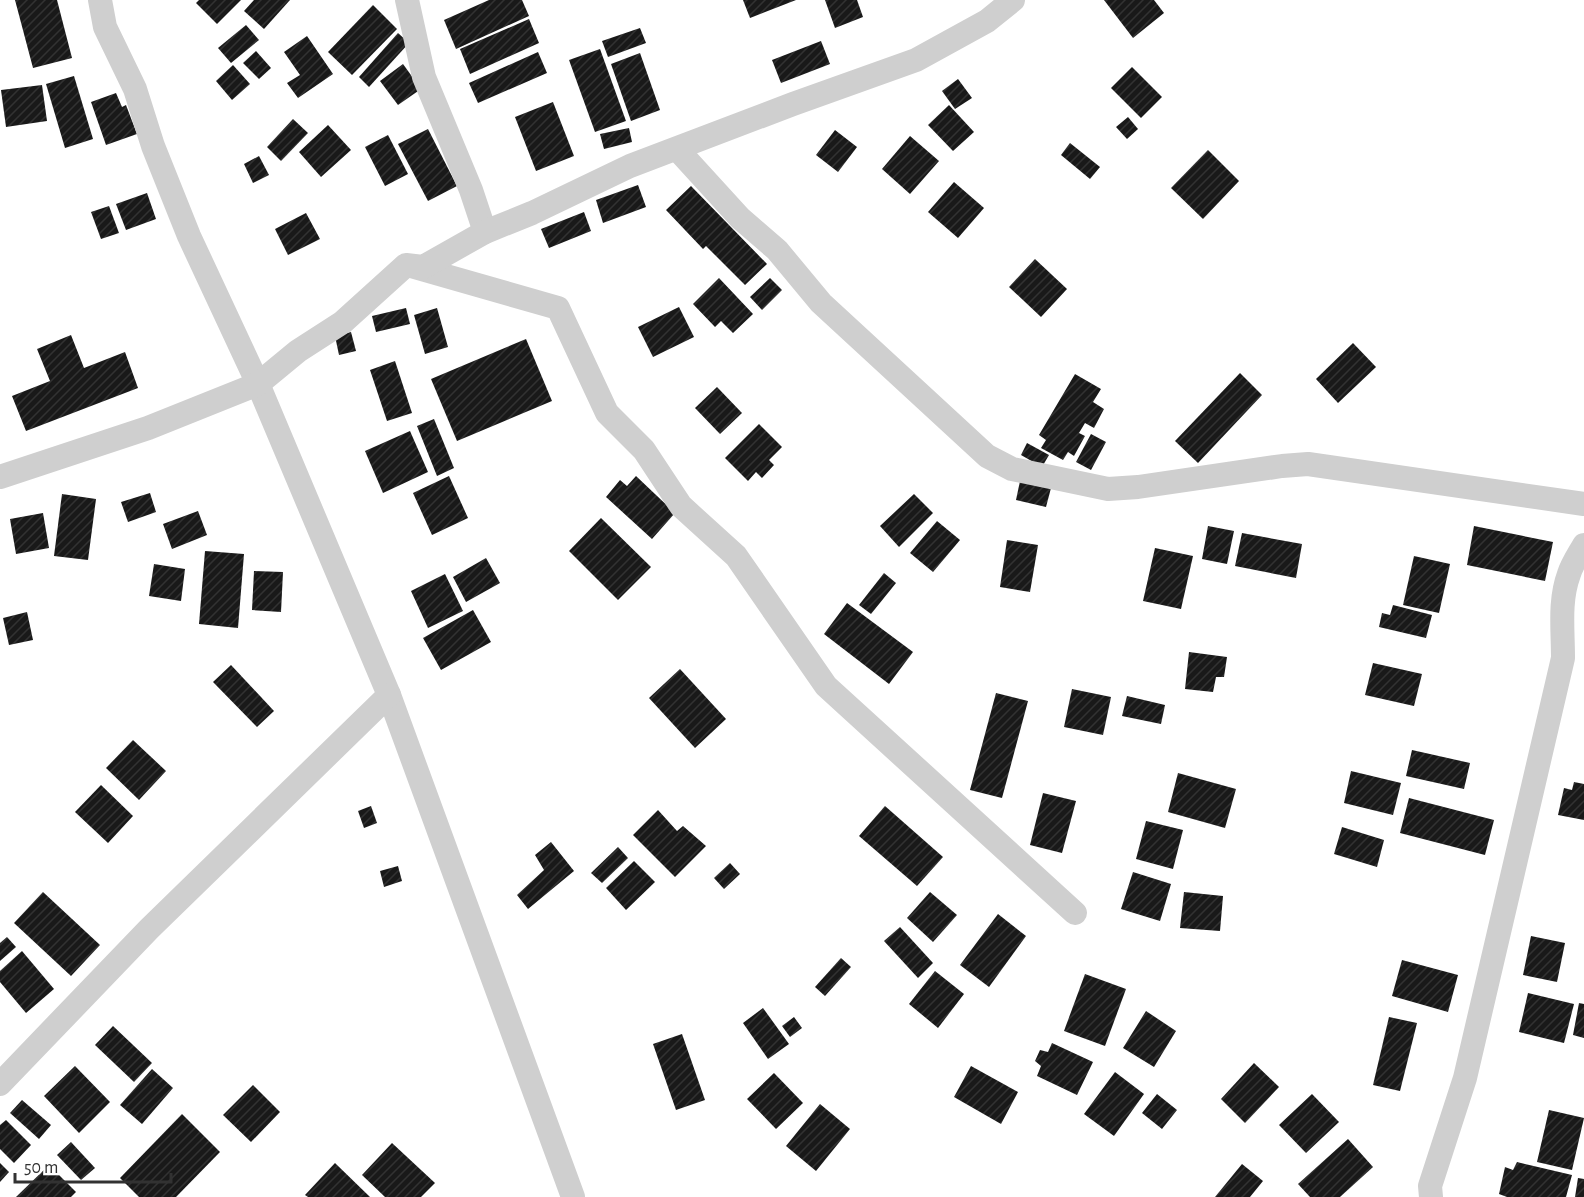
<svg xmlns="http://www.w3.org/2000/svg" width="1584" height="1197" font-family="'Alegreya Sans',sans-serif">
<style>
.building{fill:url(#building-hatch)}
.lines{fill:none;stroke-linecap:round;stroke-linejoin:round}
.street{stroke:#cfcfcf;stroke-width:24}
</style>
<defs>
<pattern id="building-hatch" width="6" height="6" patternUnits="userSpaceOnUse" patternTransform="scale(1.5)"><rect width="6" height="6" fill="#191919"/><path d="M-1 1l2-2M0 6l6-6M5 7l2-2" fill="none" stroke="#323232"/></pattern>
</defs>
<rect width="100%" height="100%" fill="#fff"/>
<g class="building">
<path d="M15,0H57L72,58L33,68Z"/>
<path d="M199,0H241L217,24L196,3Z"/>
<path d="M254,0H290L264,29L244,11Z"/>
<path d="M489,0H522L529,16L456,49L444,20Z"/>
<path d="M743,0H796L750,18Z"/>
<path d="M825,0H857L863,17L835,28Z"/>
<path d="M1104,0H1154L1164,13L1133,38Z"/>
<path d="M373,5L397,29L352,75L328,52Z"/>
<path d="M529,19L539,43L470,74L460,49Z"/>
<path d="M246,25L259,40L231,63L218,48Z"/>
<path d="M640,28L646,43L608,57L602,41Z"/>
<path d="M398,33L409,43L369,87L359,77Z"/>
<path d="M307,36L333,74L298,98L287,83L300,75L284,52Z"/>
<path d="M821,41L830,64L781,83L772,60Z"/>
<path d="M600,49L626,121L595,132L569,60Z"/>
<path d="M256,51L271,68L259,79L243,63Z"/>
<path d="M538,52L547,73L478,103L469,83Z"/>
<path d="M640,53L660,110L631,121L611,64Z"/>
<path d="M403,64L421,89L398,105L380,81Z"/>
<path d="M233,65L250,84L232,100L216,81Z"/>
<path d="M1132,67L1162,97L1141,118L1111,88Z"/>
<path d="M74,76L93,139L65,148L46,84Z"/>
<path d="M958,79L972,98L955,109L942,91Z"/>
<path d="M42,85L47,121L6,127L1,90Z"/>
<path d="M116,93L122,107L126,105L137,134L106,145L91,102Z"/>
<path d="M553,102L574,156L536,171L515,117Z"/>
<path d="M949,105L974,132L953,151L928,125Z"/>
<path d="M1128,117L1138,129L1127,139L1116,127Z"/>
<path d="M293,119L308,133L281,161L267,147Z"/>
<path d="M328,125L351,150L321,177L299,152Z"/>
<path d="M629,128L632,142L604,149L600,134Z"/>
<path d="M428,129L457,186L428,201L398,144Z"/>
<path d="M835,130L857,147L838,172L816,155Z"/>
<path d="M388,135L408,174L385,186L365,147Z"/>
<path d="M910,136L939,161L910,194L882,169Z"/>
<path d="M1070,143L1100,167L1090,179L1061,155Z"/>
<path d="M1208,150L1239,181L1203,219L1171,188Z"/>
<path d="M259,156L269,175L253,183L244,164Z"/>
<path d="M954,182L984,208L958,238L928,212Z"/>
<path d="M638,185L646,207L603,223L596,200Z"/>
<path d="M691,186L767,264L745,285L706,246L703,249L666,210Z"/>
<path d="M147,193L156,219L126,230L116,204Z"/>
<path d="M109,206L119,233L101,239L91,212Z"/>
<path d="M584,212L591,231L549,248L541,229Z"/>
<path d="M306,213L320,239L288,255L275,229Z"/>
<path d="M1035,259L1067,289L1041,317L1009,287Z"/>
<path d="M719,278L753,314L733,333L721,321L715,327L693,304Z"/>
<path d="M770,278L782,290L762,310L750,297Z"/>
<path d="M679,307L694,337L653,357L638,327Z"/>
<path d="M406,308L410,324L376,332L372,316Z"/>
<path d="M437,308L448,347L425,354L414,315Z"/>
<path d="M351,332L356,351L339,355L335,336Z"/>
<path d="M71,335L84,368L125,352L138,388L26,431L12,396L50,381L37,349Z"/>
<path d="M526,339L552,401L457,441L431,379Z"/>
<path d="M1353,343L1376,367L1338,403L1316,379Z"/>
<path d="M395,361L412,413L387,421L370,370Z"/>
<path d="M1240,373L1262,395L1198,463L1175,441Z"/>
<path d="M1075,374L1101,389L1093,402L1104,409L1094,428L1085,423L1079,433L1085,436L1074,456L1068,452L1063,460L1041,448L1046,440L1039,435Z"/>
<path d="M717,387L742,413L720,434L695,408Z"/>
<path d="M434,419L454,468L437,476L417,426Z"/>
<path d="M759,424L782,447L769,460L774,465L762,478L756,472L748,481L725,458Z"/>
<path d="M410,431L428,472L383,493L365,451Z"/>
<path d="M1091,434L1106,442L1091,470L1076,462Z"/>
<path d="M1027,443L1049,455L1042,467L1021,455Z"/>
<path d="M449,476L468,518L432,535L413,493Z"/>
<path d="M636,476L675,513L652,539L606,497L620,480L627,486Z"/>
<path d="M1020,481L1051,488L1046,507L1016,500Z"/>
<path d="M150,493L156,512L128,522L121,502Z"/>
<path d="M62,494L96,499L88,560L54,556Z"/>
<path d="M914,494L933,513L899,547L880,526Z"/>
<path d="M198,511L207,535L172,549L163,524Z"/>
<path d="M43,513L49,548L16,554L10,519Z"/>
<path d="M601,518L651,567L618,600L569,551Z"/>
<path d="M937,521L960,540L933,572L910,553Z"/>
<path d="M1208,526L1234,531L1227,564L1202,559Z"/>
<path d="M1474,526L1553,542L1545,581L1467,565Z"/>
<path d="M1242,533L1302,544L1296,578L1235,566Z"/>
<path d="M1007,540L1038,545L1030,592L1000,587Z"/>
<path d="M1155,548L1193,556L1181,609L1143,601Z"/>
<path d="M205,551L244,554L238,628L199,624Z"/>
<path d="M1414,556L1450,564L1439,613L1403,605Z"/>
<path d="M486,558L500,583L466,602L453,577Z"/>
<path d="M154,564L185,569L181,601L149,596Z"/>
<path d="M254,571L283,572L281,612L252,610Z"/>
<path d="M884,573L896,583L871,614L859,605Z"/>
<path d="M445,574L463,611L428,628L411,591Z"/>
<path d="M847,603L913,652L889,684L824,634Z"/>
<path d="M1393,605L1432,615L1426,638L1379,627L1382,613L1390,615Z"/>
<path d="M473,610L491,642L441,670L423,638Z"/>
<path d="M27,612L33,640L9,645L3,618Z"/>
<path d="M1189,652L1227,657L1224,677H1216L1213,692L1185,689Z"/>
<path d="M1373,663L1422,674L1414,706L1365,695Z"/>
<path d="M231,665L274,711L257,727L213,682Z"/>
<path d="M680,669L726,719L695,748L649,698Z"/>
<path d="M1072,689L1111,697L1103,735L1064,727Z"/>
<path d="M996,693L1028,701L1002,798L970,790Z"/>
<path d="M1127,696L1165,705L1161,724L1122,716Z"/>
<path d="M133,740L166,771L139,800L106,768Z"/>
<path d="M1412,750L1470,763L1464,789L1406,776Z"/>
<path d="M1351,771L1401,783L1393,815L1344,803Z"/>
<path d="M1178,773L1236,789L1225,828L1168,812Z"/>
<path d="M1574,782L1584,784V820L1558,815L1564,788L1572,790Z"/>
<path d="M101,785L133,816L108,843L75,812Z"/>
<path d="M1043,793L1076,801L1062,853L1030,845Z"/>
<path d="M1409,798L1494,820L1485,855L1400,833Z"/>
<path d="M371,806L377,823L364,828L358,811Z"/>
<path d="M885,806L943,857L917,886L859,836Z"/>
<path d="M658,810L677,831L683,826L706,846L675,877L633,835Z"/>
<path d="M1146,821L1183,830L1173,869L1136,859Z"/>
<path d="M1342,827L1384,840L1377,867L1334,854Z"/>
<path d="M551,842L574,871L528,909L517,895L544,870L535,855Z"/>
<path d="M618,847L628,858L602,883L591,873Z"/>
<path d="M634,861L655,882L626,910L606,888Z"/>
<path d="M730,863L740,874L724,889L714,878Z"/>
<path d="M398,866L402,881L384,887L380,871Z"/>
<path d="M1133,872L1171,884L1160,921L1121,909Z"/>
<path d="M43,892L100,945L71,976L14,923Z"/>
<path d="M930,892L957,915L933,942L907,918Z"/>
<path d="M1184,892L1223,896L1220,931L1180,928Z"/>
<path d="M998,914L1026,936L989,987L960,965Z"/>
<path d="M900,927L933,963L918,978L884,941Z"/>
<path d="M1531,936L1565,943L1557,982L1523,975Z"/>
<path d="M7,937L16,947L0,961V943Z"/>
<path d="M22,951L54,989L26,1013L0,982V971Z"/>
<path d="M841,958L851,967L825,996L815,987Z"/>
<path d="M1402,960L1458,975L1448,1012L1392,996Z"/>
<path d="M935,971L964,994L938,1028L909,1004Z"/>
<path d="M1085,974L1126,989L1105,1046L1064,1031Z"/>
<path d="M1528,993L1574,1004L1564,1043L1519,1032Z"/>
<path d="M1579,1003L1584,1004V1038L1573,1035Z"/>
<path d="M763,1008L789,1044L768,1059L743,1023Z"/>
<path d="M1146,1011L1176,1031L1154,1067L1123,1048Z"/>
<path d="M794,1017L802,1028L790,1037L782,1026Z"/>
<path d="M1389,1017L1417,1023L1400,1091L1373,1085Z"/>
<path d="M113,1026L152,1063L134,1082L95,1045Z"/>
<path d="M682,1034L705,1100L676,1110L653,1044Z"/>
<path d="M1052,1043L1093,1062L1077,1095L1037,1076L1041,1066L1035,1061L1040,1050L1048,1052Z"/>
<path d="M1254,1063L1279,1087L1245,1123L1221,1099Z"/>
<path d="M75,1066L110,1102L79,1133L44,1096Z"/>
<path d="M971,1066L1018,1092L1001,1124L954,1097Z"/>
<path d="M152,1069L173,1088L142,1124L120,1105Z"/>
<path d="M1115,1072L1144,1094L1114,1136L1084,1114Z"/>
<path d="M774,1073L803,1103L776,1129L747,1099Z"/>
<path d="M253,1085L280,1112L251,1142L223,1115Z"/>
<path d="M1157,1094L1177,1110L1162,1129L1142,1113Z"/>
<path d="M1312,1094L1339,1122L1306,1153L1279,1125Z"/>
<path d="M22,1100L51,1125L39,1139L10,1113Z"/>
<path d="M820,1104L850,1129L816,1171L786,1146Z"/>
<path d="M1549,1110L1584,1118L1572,1170L1537,1162Z"/>
<path d="M182,1114L220,1152L176,1197H139L120,1178Z"/>
<path d="M6,1120L31,1145L14,1163L0,1149V1125Z"/>
<path d="M1348,1139L1373,1167L1340,1197H1310L1298,1184Z"/>
<path d="M71,1142L95,1168L81,1180L57,1155Z"/>
<path d="M392,1143L435,1183L421,1197H385L362,1175Z"/>
<path d="M1517,1162L1572,1175L1566,1197H1507L1499,1194L1505,1167L1513,1170Z"/>
<path d="M0,1163L9,1172L0,1182Z"/>
<path d="M335,1163L370,1197H308L305,1195Z"/>
<path d="M1242,1164L1263,1181L1250,1197H1215Z"/>
<path d="M49,1165L76,1192L71,1197H16Z"/>
<path d="M1578,1178L1584,1179V1197H1575Z"/>
</g>
<g class="lines">
<g class="street">
<path d="M100,0L105,27L135,89L153,146L189,236L258,384L389,695L573,1197"/>
<path d="M407,0L424,77L471,190L485,232"/>
<path d="M677,149L740,218L777,250L821,303L987,456L1012,469L1108,489L1138,487L1282,466L1308,464L1584,504"/>
<path d="M411,266L558,308L607,413L644,450L681,506L736,556L826,686L1075,913"/>
<path d="M0,477L148,428L258,384L298,351L343,322L406,265L423,267L485,232L532,213L630,166L793,104L916,60L987,21L1013,0"/>
<path d="M0,1084L149,929L389,695"/>
<path d="M1431,1197L1430,1186L1465,1078L1563,658C1563,629 1559,601 1569,574C1572,564 1579,554 1584,545"/>
</g>
</g>
<path d="M15 1173v9h156v-9" fill="none" stroke="#323232" stroke-width="3"/>
<text x="24" y="1173" font-size="18" fill="#323232" stroke="#ffffff" stroke-width="4.5" paint-order="stroke">50 m</text>
</svg>
